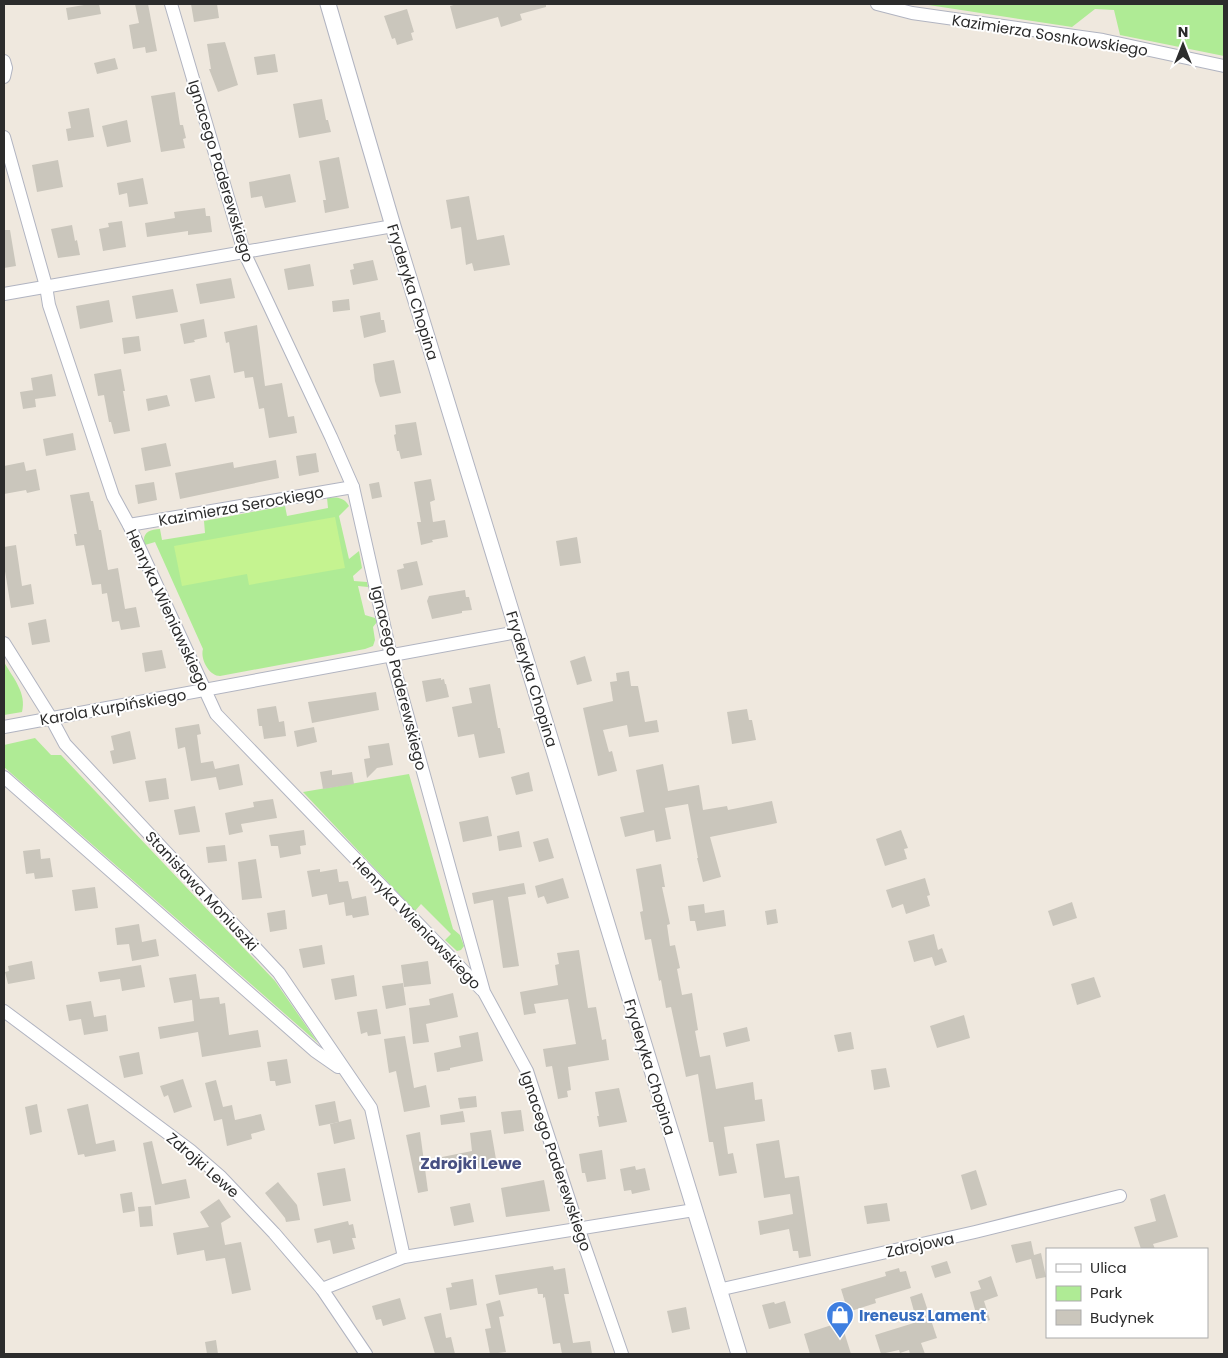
<svg xmlns="http://www.w3.org/2000/svg" width="1228" height="1358" font-family="Poppins,sans-serif">
<style>
.green{fill:#afeb95}
.pitch{fill:#c5f390}
.building{fill:#cac6bc}
.lines{fill:none;stroke-linecap:round;stroke-linejoin:round}
.minor-casing{stroke:#b1b4c1;stroke-width:14}
.tertiary-casing{stroke:#b1b4c1;stroke-width:17}
.minor{stroke:#fff;stroke-width:12}
.tertiary{stroke:#fff;stroke-width:15}
.labels{text-anchor:middle;dominant-baseline:central;stroke-width:4;stroke-linejoin:round;paint-order:stroke}
.street-label{font-size:15px;fill:#2c2c2c;stroke:#fff}
.shop-label{font-size:15px;font-weight:bold;fill:#366cbe;stroke:#fff;text-anchor:start}
.neighbourhood-label{font-size:16px;font-weight:bold;fill:#475082;stroke:#fff}
</style>
<rect width="100%" height="100%" fill="#efe8de"/>
<g class="green">
<path d="M922,4H1224V56L1120,35L1114,10L1095,9L1072,27Z"/>
<path d="M327,498C336,497 344,497 349,506L339,516L349,559L359,551L362,568L353,576L354,581L367,582L368,587L358,586L365,615L375,618L377,622L373,627L375,640L373,646L365,649L220,676C209,676 200,659 203,649L155,542L145,545C141,534 149,529 160,529L162,540L205,533L204,521L285,506L287,516L328,508Z"/>
<path d="M4,662C13,678 27,693 22,712L4,715Z"/>
<path d="M35,738L51,755H61L275,981L318,1043L4,767V745Z"/>
<path d="M409,774L453,929L460,935L464,946L461,950L457,951L445,940L451,934L421,904L415,911L303,792Z"/>
</g>
<path class="pitch" d="M335,517L345,568L249,585L247,574L182,586L174,546Z"/>
<g class="building">
<path d="M90,4H99L101,14L68,20L66,8Z"/>
<path d="M135,4H148L157,51L146,53L145,47L133,49L129,25L139,23Z"/>
<path d="M191,4H217L219,18L194,22Z"/>
<path d="M457,4H546V7L520,14L522,20L501,27L498,17L456,29L450,6Z"/>
<path d="M407,9L414,32L411,33L413,40L397,45L395,38L392,39L384,16Z"/>
<path d="M225,42L238,85L218,92L209,69H211L207,44Z"/>
<path d="M275,54L278,72L257,75L254,57Z"/>
<path d="M115,58L118,69L97,74L94,63Z"/>
<path d="M175,92L180,125H183L186,138L183,139L185,148L161,152L151,96Z"/>
<path d="M322,99L326,120H328L331,132L299,138L293,104Z"/>
<path d="M89,108L94,137L68,141L66,129L71,128L68,112Z"/>
<path d="M127,120L131,142L107,147L102,126Z"/>
<path d="M339,157L349,208L325,213L323,200H326L319,161Z"/>
<path d="M58,160L63,187L37,192L32,165Z"/>
<path d="M290,174L296,202L265,208L262,196L251,198L249,182Z"/>
<path d="M143,178L148,204L129,207L127,193L119,195L117,183Z"/>
<path d="M469,196L477,240L504,235L510,265L474,271L472,263L466,265L461,227L451,229L446,200Z"/>
<path d="M205,208L206,216H210L212,232L188,235V231L147,237L145,223L175,218L174,212Z"/>
<path d="M122,221L126,247L103,251L99,229L109,227L108,223Z"/>
<path d="M72,225L75,241L77,240L80,255L58,258L51,229Z"/>
<path d="M4,230H10L16,266L4,268Z"/>
<path d="M373,260L378,280L353,285L350,270L354,269L353,264Z"/>
<path d="M310,264L314,286L288,290L284,269Z"/>
<path d="M231,278L235,298L200,304L196,284Z"/>
<path d="M173,289L178,312L136,319L132,296Z"/>
<path d="M349,299L350,310L333,312L332,301Z"/>
<path d="M109,300L113,322L80,329L76,306Z"/>
<path d="M380,312L381,320H384L386,332L364,338L360,316Z"/>
<path d="M204,319L207,337L194,340L195,342L184,344L180,324Z"/>
<path d="M257,325L265,386L282,383L288,417L294,416L297,433L269,438L264,408L259,409L253,377L245,378L244,371L234,373L229,342L226,343L224,332Z"/>
<path d="M139,336L141,351L124,354L122,338Z"/>
<path d="M394,360L401,393L380,397L375,381L373,364Z"/>
<path d="M121,369L125,391H123L130,431L114,434L111,422H109L104,395L98,396L94,374Z"/>
<path d="M52,374L56,396L35,399L36,407L23,409L20,392L33,390L34,397L31,378Z"/>
<path d="M210,375L215,398L195,402L190,379Z"/>
<path d="M167,395L170,406L148,411L146,399Z"/>
<path d="M416,422L422,455L401,459L399,451H397L394,435L396,434L395,425Z"/>
<path d="M73,433L76,450L46,456L43,439Z"/>
<path d="M166,443L171,466L145,471L141,448Z"/>
<path d="M316,453L319,472L299,476L296,456Z"/>
<path d="M276,460L279,478L180,499L175,473L233,462L234,468Z"/>
<path d="M24,462L26,471L36,469L40,490L27,493L26,490L4,494V466Z"/>
<path d="M431,479L435,500L430,502L433,522L445,520L448,537L432,540L433,542L421,545L417,522H421L414,482Z"/>
<path d="M154,482L157,500L138,504L135,485Z"/>
<path d="M379,482L382,497L372,499L369,484Z"/>
<path d="M89,492L91,501H93L99,530H101L108,570L118,568L125,609L136,607L140,627L121,630L119,621L112,622L107,593L102,594L101,584L92,585L84,545L76,546L74,534H77L70,495Z"/>
<path d="M577,537L581,563L560,566L556,541Z"/>
<path d="M16,545L22,586L31,584L34,604L11,608L4,565V547Z"/>
<path d="M417,561L423,585L401,590L397,570L404,568L403,564Z"/>
<path d="M465,590L466,597H469L472,610L462,611V613L432,619L427,601L429,596Z"/>
<path d="M46,619L50,642L32,645L28,623Z"/>
<path d="M162,650L166,668L145,672L142,653Z"/>
<path d="M585,656L592,681L577,685L570,661Z"/>
<path d="M629,671L631,686H638L645,722L657,720L659,732L629,737L627,725L603,730L609,752L612,751L617,771L598,776L583,708L613,701L610,682L617,681L616,673Z"/>
<path d="M441,678V680L444,679L445,684H446L449,697L426,702L422,681Z"/>
<path d="M490,684L498,728H500L505,753L479,758L474,734L458,737L452,707L472,703L469,688Z"/>
<path d="M376,692L379,710L312,723L308,702Z"/>
<path d="M276,706L279,722L284,721L286,736L264,739L262,726H259L257,709Z"/>
<path d="M747,709L749,720H752L756,740L732,744L727,712Z"/>
<path d="M199,724L201,734L197,735L201,763L213,761L215,769L239,764L243,785L219,790L216,777L191,781L185,747L178,749L175,728Z"/>
<path d="M314,727L317,742L297,747L294,731Z"/>
<path d="M130,731L136,759L113,764L110,751L114,750L111,736Z"/>
<path d="M389,743L393,765L377,768L367,778L364,759L370,758L368,746Z"/>
<path d="M663,764L668,791L699,785L703,810L727,806L728,810L772,801L777,823L710,837L721,877L703,882L697,858H698L688,804L665,808L671,839L656,842L654,830L625,837L620,817L644,812L636,770Z"/>
<path d="M332,770V775L352,772L354,784L323,789L320,772Z"/>
<path d="M529,772L533,791L516,795L511,777Z"/>
<path d="M166,778L169,799L149,802L145,781Z"/>
<path d="M273,799L277,818L241,824L243,832L229,835L225,813L254,807L253,802Z"/>
<path d="M195,806L200,832L179,835L174,810Z"/>
<path d="M488,816L492,836L463,842L459,822Z"/>
<path d="M304,830L306,845L300,846L301,854L280,858L278,846H271L269,835Z"/>
<path d="M901,830L908,848L904,849L907,859L885,866L876,839Z"/>
<path d="M519,831L522,847L499,851L497,836Z"/>
<path d="M548,838L554,858L539,862L533,842Z"/>
<path d="M225,845L227,861L208,863L206,847Z"/>
<path d="M40,849L41,859L50,858L53,877L35,879L34,873L26,874L23,851Z"/>
<path d="M256,859L262,898L242,900L238,862Z"/>
<path d="M661,864L665,887H662L670,924L667,925L670,946L675,945L680,968L677,969L682,995L692,993L698,1030L695,1031L700,1057L710,1055L716,1089L753,1082L755,1100L762,1099L765,1121L724,1127L728,1154L733,1153L737,1173L719,1176L713,1142H709L698,1074L686,1077L671,1007L666,1008L661,980L659,981L651,939L645,940L640,912L643,911L636,869Z"/>
<path d="M320,869V872L337,869L339,882L348,881L352,899L366,896L369,915L353,918L352,915L346,916L344,902L329,905L327,894L312,897L307,871Z"/>
<path d="M563,878L569,898L547,904L544,896L538,898L535,886Z"/>
<path d="M925,878L930,895L927,896L930,906L906,914L903,904L892,908L886,890Z"/>
<path d="M524,883L526,894L508,897L519,966L503,968L493,900L474,904L472,893Z"/>
<path d="M95,887L98,908L75,911L72,890Z"/>
<path d="M1072,902L1077,918L1053,926L1048,911Z"/>
<path d="M704,904L705,913L724,910L726,926L697,931L695,921H690L688,906Z"/>
<path d="M776,909L778,923L767,925L765,911Z"/>
<path d="M285,910L287,929L270,932L267,913Z"/>
<path d="M139,924L142,942L156,939L159,956L132,961L129,944L117,945L115,928Z"/>
<path d="M934,934L938,950L942,948L947,962L935,966L932,957L914,962L908,941Z"/>
<path d="M322,945L325,964L303,968L299,949Z"/>
<path d="M579,950L588,1008L596,1007L602,1040L606,1039L609,1060L568,1067L571,1090L567,1091L568,1097L558,1099L552,1066L546,1067L543,1049L576,1044L568,999L534,1004L536,1013L524,1015L520,992L558,985L555,965L559,964L557,953Z"/>
<path d="M32,961L35,979L8,984L5,972L9,971L8,966Z"/>
<path d="M428,961L431,984L404,987L401,965Z"/>
<path d="M141,965L145,987L122,991L120,979L100,982L98,972Z"/>
<path d="M196,974L200,999L219,997L220,1004L225,1003L229,1035L258,1030L261,1047L202,1057L198,1032L160,1039L158,1027L194,1021L192,1000L174,1003L169,978Z"/>
<path d="M354,975L357,996L335,1000L331,979Z"/>
<path d="M1094,977L1101,997L1077,1005L1071,984Z"/>
<path d="M403,983L406,1005L386,1009L382,986Z"/>
<path d="M453,993L458,1017L426,1024L429,1042L413,1044L409,1008L430,1005L429,999Z"/>
<path d="M91,1001L94,1017L106,1015L108,1031L84,1035L81,1019L69,1021L66,1005Z"/>
<path d="M377,1009L381,1034L368,1036L367,1032L361,1034L357,1012Z"/>
<path d="M964,1015L970,1038L937,1048L930,1026Z"/>
<path d="M747,1027L750,1041L726,1047L723,1033Z"/>
<path d="M478,1032L483,1061L450,1068V1070L437,1072L434,1053L461,1047L459,1036Z"/>
<path d="M851,1032L854,1049L838,1052L834,1035Z"/>
<path d="M405,1036L414,1088L426,1085L430,1107L404,1112L396,1071L389,1073L384,1039Z"/>
<path d="M139,1052L143,1074L124,1078L119,1056Z"/>
<path d="M287,1059L291,1083L276,1086L275,1081H270L267,1062Z"/>
<path d="M886,1068L890,1087L874,1090L871,1070Z"/>
<path d="M183,1079L192,1107L174,1113L168,1095L164,1097L160,1086Z"/>
<path d="M216,1080L223,1107L232,1105L235,1120L261,1114L265,1130L251,1134L252,1139L227,1146L222,1119L214,1121L205,1083Z"/>
<path d="M619,1088L627,1122L599,1127L597,1116H599L595,1092Z"/>
<path d="M476,1096L477,1107L460,1109L458,1098Z"/>
<path d="M335,1101L339,1122L319,1126L315,1105Z"/>
<path d="M37,1104L42,1132L30,1135L25,1107Z"/>
<path d="M88,1104L96,1144L114,1140L116,1151L85,1157L84,1154L78,1155L67,1109Z"/>
<path d="M521,1110L524,1131L504,1134L501,1112Z"/>
<path d="M463,1111L465,1122L441,1125L440,1115Z"/>
<path d="M351,1119L355,1139L334,1144L330,1124Z"/>
<path d="M491,1130L497,1165L475,1169L474,1163L444,1169L442,1157L472,1151L470,1133Z"/>
<path d="M420,1132L428,1191L418,1193L406,1135Z"/>
<path d="M779,1140L785,1178L799,1176L811,1256L799,1258L798,1251H793L789,1229L760,1235L758,1221L793,1214L790,1194L764,1198L756,1144Z"/>
<path d="M152,1141L162,1184L186,1179L190,1198L155,1205L143,1143Z"/>
<path d="M602,1150L606,1179L587,1182L585,1173H582L579,1154Z"/>
<path d="M635,1166L636,1170L645,1168L650,1190L632,1194L631,1190L624,1191L620,1169Z"/>
<path d="M345,1168L351,1201L323,1206L317,1173Z"/>
<path d="M976,1170L987,1205L971,1210L961,1175Z"/>
<path d="M544,1180L550,1211L506,1217L501,1188Z"/>
<path d="M278,1182L297,1205L300,1220L286,1222L285,1218L265,1193Z"/>
<path d="M132,1192L135,1211L123,1213L120,1194Z"/>
<path d="M1165,1194L1178,1237L1153,1244L1155,1249H1141L1134,1227L1156,1221L1150,1199Z"/>
<path d="M219,1199L231,1217L221,1223L225,1245L241,1242L251,1290L232,1294L225,1258L206,1261L204,1250L177,1255L173,1233L209,1227L200,1212Z"/>
<path d="M470,1203L474,1222L454,1226L450,1207Z"/>
<path d="M887,1203L890,1221L867,1224L864,1206Z"/>
<path d="M151,1206L153,1226L140,1227L138,1207Z"/>
<path d="M348,1221L349,1225L353,1224L356,1238H352L355,1249L333,1254L330,1240L317,1243L314,1229Z"/>
<path d="M1031,1241L1034,1255L1041,1253L1046,1277L1036,1279L1031,1259L1016,1263L1011,1245Z"/>
<path d="M947,1261L951,1273L935,1278L931,1266Z"/>
<path d="M553,1266L554,1270L565,1268L569,1294H564L573,1343L590,1341L592,1354H562L560,1343L553,1344L545,1297L543,1298V1294H538L537,1288L499,1295L495,1275Z"/>
<path d="M899,1268L900,1272L906,1271L911,1288L875,1299L876,1303L848,1312L841,1289L886,1276L885,1272Z"/>
<path d="M991,1276L998,1296L984,1301L990,1320L979,1324L970,1292L981,1289L978,1281Z"/>
<path d="M473,1279L477,1305L450,1310L446,1288L452,1287L451,1283Z"/>
<path d="M922,1293L937,1338L921,1343L925,1354H910L909,1350L900,1353L899,1350L881,1354L875,1335L917,1322L910,1297Z"/>
<path d="M400,1298L406,1319L383,1326L381,1319L376,1320L372,1306Z"/>
<path d="M500,1300L504,1316L499,1317L506,1352L490,1354L485,1329L491,1328L486,1304Z"/>
<path d="M785,1301L791,1323L769,1329L762,1305L774,1302L775,1304Z"/>
<path d="M686,1307L690,1329L672,1333L667,1311Z"/>
<path d="M441,1313L446,1338L451,1337L455,1354H435L424,1317Z"/>
<path d="M841,1322L851,1354H810L804,1334Z"/>
<path d="M216,1340L218,1354H207L205,1342Z"/>
</g>
<g class="lines">
<defs>
<g id="minor">
<path d="M171,4L244,252L331,437L353,487L391,656L484,992L527,1071L579,1230L622,1354"/>
<path d="M877,4L912,13L1103,40L1224,66"/>
<path d="M4,61L6,68L4,77"/>
<path d="M4,137L46,286L49,305L113,496L129,525L216,714L482,990"/>
<path d="M4,294L393,226"/>
<path d="M129,525L353,487"/>
<path d="M4,643L51,718L65,744L279,973L371,1108L404,1257"/>
<path d="M4,727L517,632"/>
<path d="M4,777L315,1051L338,1067"/>
<path d="M4,1011L190,1150L221,1177L274,1233L322,1289L366,1354"/>
<path d="M322,1289L404,1257L694,1210"/>
<path d="M718,1290L975,1232L1120,1196"/>
</g>
<path id="tertiary" d="M328,4L393,226L739,1354"/>
</defs>
<use href="#minor" class="minor-casing"/>
<use href="#tertiary" class="tertiary-casing"/>
<use href="#minor" class="minor"/>
<use href="#tertiary" class="tertiary"/>
</g>
<defs>
<symbol id="shop-pin" viewBox="-11 -11 22 30"><path d="M0 17L-7.5 6A9.5 9.5 0 1 1 7.5 6Z" fill="#3f7fe0" stroke="#fff"/><path d="M-5-2.5h2.3a2.7 3.5 0 0 1 5.4 0H5L5.5 6h-11ZM-1.5-2.5h3a1.5 2.3 0 0 0-3 0Z" fill="#fff"/></symbol>
</defs>
<g fill-rule="evenodd">
<use href="#shop-pin" x="824" y="1299" width="32" height="43"/>
</g>
<g class="labels">
<g class="street-label">
<text transform="translate(1050 35) rotate(9)">Kazimierza Sosnkowskiego</text>
<text transform="translate(221 171) rotate(73)">Ignacego Paderewskiego</text>
<text transform="translate(413 292) rotate(73)">Fryderyka Chopina</text>
<text transform="translate(241 506) rotate(-10)">Kazimierza Serockiego</text>
<text transform="translate(168 610) rotate(65)">Henryka Wieniawskiego</text>
<text transform="translate(399 678) rotate(76)">Ignacego Paderewskiego</text>
<text transform="translate(532 679) rotate(73)">Fryderyka Chopina</text>
<text transform="translate(113 707) rotate(-10)">Karola Kurpińskiego</text>
<text transform="translate(202 891) rotate(47)">Stanisława Moniuszki</text>
<text transform="translate(417 923) rotate(46)">Henryka Wieniawskiego</text>
<text transform="translate(650 1067) rotate(73)">Fryderyka Chopina</text>
<text transform="translate(556 1161) rotate(71)">Ignacego Paderewskiego</text>
<text transform="translate(203 1165) rotate(41)">Zdrojki Lewe</text>
<text transform="translate(920 1245) rotate(-12)">Zdrojowa</text>
</g>
<g class="shop-label">
<text x="859" y="1315">Ireneusz Lament</text>
</g>
<g class="neighbourhood-label">
<text x="471" y="1163">Zdrojki Lewe</text>
</g>
</g>
<rect width="1228" height="1358" fill="none" stroke="#2c2c2c" stroke-width="10"/>
<rect x="1046" y="1248" width="162" height="90" fill="#ffffff" stroke="#ababab"/>
<rect x="1056" y="1264" width="25" height="8" fill="#ffffff" stroke="#ababab"/>
<text x="1090" y="1273" font-size="15" fill="#2c2c2c">Ulica</text>
<rect x="1056" y="1286" width="25" height="15" fill="#afeb95" stroke="#ababab"/>
<text x="1090" y="1298" font-size="15" fill="#2c2c2c">Park</text>
<rect x="1056" y="1310" width="25" height="15" fill="#cac6bc" stroke="#ababab"/>
<text x="1090" y="1323" font-size="15" fill="#2c2c2c">Budynek</text>
<g transform="translate(1183 45)" stroke="#ffffff" stroke-width="4" paint-order="stroke">
<path d="M0-4L9 19L0 12L-9 19Z" fill="#2c2c2c"/>
<text y="-8" font-size="14" font-weight="bold" text-anchor="middle" fill="#2c2c2c">N</text>
</g>
</svg>
